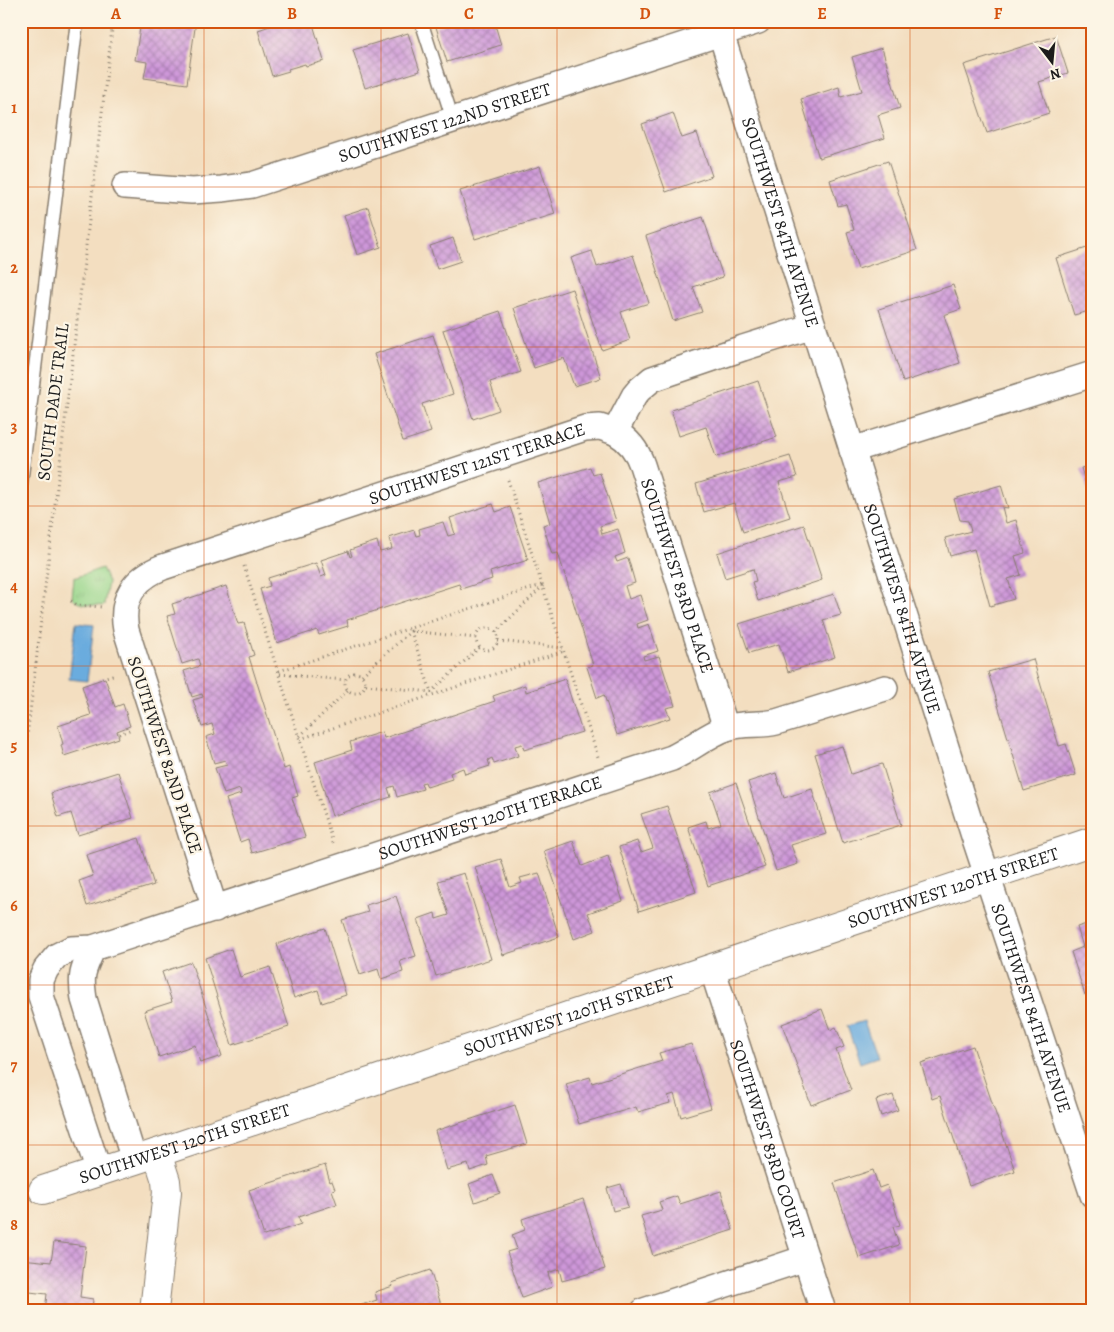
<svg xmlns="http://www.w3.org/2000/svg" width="1114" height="1332" font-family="Alegreya,serif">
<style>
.park{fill:url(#park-tufts);stroke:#5a7954}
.water{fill:#6aacde;stroke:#43647d}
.building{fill:url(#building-cross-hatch)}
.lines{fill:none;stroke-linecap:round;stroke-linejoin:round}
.lane-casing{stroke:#887d6e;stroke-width:15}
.street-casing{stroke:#887d6e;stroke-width:28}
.secondary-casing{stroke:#887d6e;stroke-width:30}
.path{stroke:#887d6e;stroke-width:3;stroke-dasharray:1 4;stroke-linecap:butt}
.lane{stroke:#fff;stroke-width:12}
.street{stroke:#fff;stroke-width:25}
.secondary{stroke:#fff;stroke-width:28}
.grid{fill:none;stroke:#d4530e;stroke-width:1;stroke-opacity:0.55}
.labels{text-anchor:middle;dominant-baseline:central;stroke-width:4.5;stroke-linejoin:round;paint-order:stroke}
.street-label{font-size:18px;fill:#1c1c1c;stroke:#fcf5e5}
.neatline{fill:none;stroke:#d4530e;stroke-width:2}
.grid-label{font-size:16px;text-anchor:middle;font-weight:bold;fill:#d4530e}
</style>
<defs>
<pattern id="park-tufts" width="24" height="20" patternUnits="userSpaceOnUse" patternTransform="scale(1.25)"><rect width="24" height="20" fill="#98d68b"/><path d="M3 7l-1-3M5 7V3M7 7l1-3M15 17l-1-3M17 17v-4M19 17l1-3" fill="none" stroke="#82b777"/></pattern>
<pattern id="building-cross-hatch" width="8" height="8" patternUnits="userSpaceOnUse" patternTransform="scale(1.25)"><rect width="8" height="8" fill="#ce97d9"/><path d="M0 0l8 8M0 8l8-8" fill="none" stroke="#a67aaf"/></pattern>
</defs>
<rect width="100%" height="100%" fill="#fcf5e5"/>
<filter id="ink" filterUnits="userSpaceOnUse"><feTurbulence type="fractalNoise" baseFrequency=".02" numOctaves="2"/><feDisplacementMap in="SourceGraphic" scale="10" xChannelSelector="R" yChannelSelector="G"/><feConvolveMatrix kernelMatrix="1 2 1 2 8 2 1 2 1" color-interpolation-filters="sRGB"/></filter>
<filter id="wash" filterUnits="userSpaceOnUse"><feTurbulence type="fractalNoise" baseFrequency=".0096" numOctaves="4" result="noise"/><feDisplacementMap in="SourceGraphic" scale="20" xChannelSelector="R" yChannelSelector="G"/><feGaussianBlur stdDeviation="1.12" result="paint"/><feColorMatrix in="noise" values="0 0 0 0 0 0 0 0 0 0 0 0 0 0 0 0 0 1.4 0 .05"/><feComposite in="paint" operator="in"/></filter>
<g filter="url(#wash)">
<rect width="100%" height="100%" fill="#f3dec0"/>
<path class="park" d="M102,568L108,582L104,605L103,606C93,605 78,606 72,598L74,578Z"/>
<g class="water">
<path d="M76,623L94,625L87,681L69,679Z"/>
<path d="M864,1021L877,1057L860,1063L847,1026Z"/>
</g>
<g id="blocks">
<g class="building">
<path d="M141,21H196L187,84L144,78L147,62L135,60Z"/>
<path d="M285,21H312L324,61L306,66L305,64L288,69L289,71L272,76L258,30Z"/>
<path d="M453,21H494L501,45L447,62L436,27Z"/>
<path d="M408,33L420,71L365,88L353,50Z"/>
<path d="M1056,36L1068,73L1039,82L1049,113L987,133L964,65Z"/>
<path d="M882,48L900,108L878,115L885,138L819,158L801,99L839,87L841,97L862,91L852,57Z"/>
<path d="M673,113L682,138L697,133L712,176L666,192L642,124Z"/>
<path d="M888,161L917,250L858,269L847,232L854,230L846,204L838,206L830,180Z"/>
<path d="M540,166L555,214L475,239L460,191Z"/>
<path d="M368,207L381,247L357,255L344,215Z"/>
<path d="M703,217L723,277L693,287L702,312L673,321L646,236Z"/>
<path d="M453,238L461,261L437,269L430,246Z"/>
<path d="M1093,246V310L1074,315L1056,258Z"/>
<path d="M592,251L597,267L633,255L649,303L621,312L630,340L602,350L571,258Z"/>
<path d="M953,285L961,309L944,315L960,363L903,382L879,309Z"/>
<path d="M572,289L601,378L574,386L564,358L534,368L514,308Z"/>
<path d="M500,311L521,372L490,382L499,410L473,419L443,330Z"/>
<path d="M433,335L453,394L422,404L431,432L403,441L374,354Z"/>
<path d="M758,381L777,437L716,457L706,427L679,436L671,410Z"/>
<path d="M790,456L797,477L779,482L790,517L743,532L734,503L704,512L696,484Z"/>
<path d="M1093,465V504H1092L1081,468Z"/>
<path d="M590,467L593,475L600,473L616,521L600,526L602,534L618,529L625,553L615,557L617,562L628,558L635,583L625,586L629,599L640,595L648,620L637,624L638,628L649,624L658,651L643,656L644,660L659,656L675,706L666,708L670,718L617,735L604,695L597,698L587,667L593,665L558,553L552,554L543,525L550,523L538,483Z"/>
<path d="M1001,485L1008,508L1002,507L1006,523L1016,520L1025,553L1015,556L1021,575L1008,579L1014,599L990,606L974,549L950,556L945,538L971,531L968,521L960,520L954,499Z"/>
<path d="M493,504L496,512L510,507L528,560L490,572L492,579L461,589L459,584L347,620L348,626L319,635L317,630L277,643L260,589L270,586L268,578L316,563L321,577L326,575L321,560L348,551L350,557L352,556L350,550L377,541L380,552L392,549L389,538L414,530L416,536L420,535L419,529L443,522L448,536L455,534L450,518Z"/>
<path d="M804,525L822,580L758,601L752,582L756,581L753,569L725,578L717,553Z"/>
<path d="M226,586L238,624L244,623L254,655L249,657L284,769L289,767L298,796L292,798L305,837L252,853L248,839L240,842L226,799L241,794L240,789L224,794L215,768L227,765L225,760L214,763L206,737L215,734L212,724L202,727L193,700L203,697L202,694L192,697L184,671L200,666L198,659L182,664L167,616L175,614L172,604Z"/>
<path d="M834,594L841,615L823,620L835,657L788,672L779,644L749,653L739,624Z"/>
<path d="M1033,659L1059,746L1066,744L1076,775L1024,791L988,672Z"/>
<path d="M105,678L115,707L123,704L130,726L117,731L119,738L64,756L61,745L63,744L58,726L91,715L82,686Z"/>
<path d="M565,679L582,732L524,750L522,744L515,746L518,756L494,764L492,758L488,760L490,766L465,774L463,768L450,773L452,779L427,787L425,782L421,783L423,789L397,797L394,786L388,788L391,797L332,816L315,762L352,750L350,742L382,732L384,738L495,701L493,696L525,685L526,692Z"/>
<path d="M842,746L851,774L882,764L901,825L843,843L815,754Z"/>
<path d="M118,772L133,818L78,835L71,813L58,817L51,793Z"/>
<path d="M776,773L784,798L812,789L826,834L791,845L798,864L776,871L748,782Z"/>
<path d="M736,783L765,867L708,886L688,827L706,821L708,828L721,824L710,792Z"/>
<path d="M667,806L696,892L639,911L619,847L637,841L641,852L653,848L641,814Z"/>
<path d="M139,838L154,885L87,906L79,881L93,876L86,855Z"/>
<path d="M573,841L582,866L608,856L623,901L588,913L595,931L574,939L544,851Z"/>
<path d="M501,859L510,887L522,883L520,878L539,873L559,937L503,955L475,867Z"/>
<path d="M464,873L491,959L436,976L418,919L435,913L436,919L449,915L438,881Z"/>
<path d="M396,896L416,956L400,961L403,972L381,979L378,969L360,975L342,920L368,912L366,905Z"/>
<path d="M1093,922V992L1085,995L1071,952L1083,947L1077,927Z"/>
<path d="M325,928L346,995L322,1003L318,990L294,998L277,944Z"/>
<path d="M231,949L240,977L270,967L289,1027L232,1045L205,958Z"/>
<path d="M191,962L222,1056L200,1063L195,1045L159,1057L144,1011L172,1002L162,972Z"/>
<path d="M822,1009L830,1030L836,1027L844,1047L836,1050L851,1090L811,1105L782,1024Z"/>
<path d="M691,1044L711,1108L681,1117L674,1094L668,1096L670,1103L638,1112L636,1107L579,1124L566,1084L590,1077L592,1083L662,1061L659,1053Z"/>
<path d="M973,1046L1015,1171L969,1186L940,1096L932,1099L921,1063Z"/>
<path d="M893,1095L898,1110L881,1116L876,1100Z"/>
<path d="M515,1105L527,1144L486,1156L488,1165L470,1171L468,1164L447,1170L435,1131Z"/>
<path d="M325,1165L330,1182L332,1181L335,1189L332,1190L337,1204L298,1217L301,1224L264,1236L249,1190Z"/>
<path d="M873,1170L879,1188L887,1185L894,1205L900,1225L893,1227L899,1245L859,1258L834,1183Z"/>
<path d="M493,1175L500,1193L475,1202L469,1184Z"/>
<path d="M621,1184L628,1207L613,1211L607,1188Z"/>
<path d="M721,1191L733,1230L653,1256L641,1216L662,1210L659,1202L677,1196L680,1204Z"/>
<path d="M583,1199L605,1269L562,1281L559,1269L548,1273L552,1287L522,1298L507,1252L517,1249L512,1235L525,1230L522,1219Z"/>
<path d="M54,1242L86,1246L80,1297L93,1299L92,1311H45L47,1294L21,1291V1259L51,1262Z"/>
<path d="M430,1270L443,1311H360L358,1306L377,1300L375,1292L393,1286L392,1283Z"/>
</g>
</g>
</g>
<g filter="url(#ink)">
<use href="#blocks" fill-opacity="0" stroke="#887d6e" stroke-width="1"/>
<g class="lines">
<defs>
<g id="lane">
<path d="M421,21L453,120"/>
<path d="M21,484L77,21"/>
</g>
<g id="street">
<path id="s1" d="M717,21L974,836L1093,1195"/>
<path id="s2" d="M125,186L192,191L222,189L252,185L758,21"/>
<path id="s3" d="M615,432C629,440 637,450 642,465L726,728"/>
<path d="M852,450L1093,374"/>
<path id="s4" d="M215,909L126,630C120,599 134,578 163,567L585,428L600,427L615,432L634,396L639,390L652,379L743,348L813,326"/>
<path d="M93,948C83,970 80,974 84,999L134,1160"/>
<path id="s5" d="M712,968L823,1311"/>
<path id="s6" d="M99,1172L41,996V980L46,969L57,956L71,949L93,948L672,758C691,749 707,735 726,728C743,722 760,726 776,722L885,688"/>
<path d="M644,1311L806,1258"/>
</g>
<g id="secondary">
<path id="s7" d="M43,1190L157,1153L1093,841"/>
<path d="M154,1311L167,1192L166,1181L157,1153"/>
</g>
</defs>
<use href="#lane" class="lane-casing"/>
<use href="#street" class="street-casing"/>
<use href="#secondary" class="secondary-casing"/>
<g class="path">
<path d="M508,480L598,757"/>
<path d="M244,566L333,843"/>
<path d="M71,601L77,605L102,607"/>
<circle cx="487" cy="639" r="11"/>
<path d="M411,631L431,692"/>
<path d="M496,632L543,586"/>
<path d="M498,641L563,648"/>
<path d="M279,671L542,585"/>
<circle cx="355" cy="683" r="10"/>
<path d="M280,674L345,680"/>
<path d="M362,675L411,631L476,638"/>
<path d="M102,678L116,674"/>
<path d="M366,685L431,692L480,647"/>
<path d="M119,734L132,729"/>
<path d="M300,736L348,690"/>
<path d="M300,739L564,651"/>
<path d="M21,787L113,21"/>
</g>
<use href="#lane" class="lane"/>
<use href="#street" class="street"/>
<use href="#secondary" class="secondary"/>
</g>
</g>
<path class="grid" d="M204,21V1311M381,21V1311M557,21V1311M734,21V1311M910,21V1311M21,187H1093M21,347H1093M21,506H1093M21,666H1093M21,826H1093M21,985H1093M21,1145H1093"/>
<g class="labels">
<g class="street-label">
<text stroke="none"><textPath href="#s2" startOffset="330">SOUTHWEST 122ND STREET</textPath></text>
<text stroke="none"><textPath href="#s1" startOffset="211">SOUTHWEST 84TH AVENUE</textPath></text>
<text transform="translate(53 402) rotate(-83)">SOUTH DADE TRAIL</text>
<text stroke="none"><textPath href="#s4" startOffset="704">SOUTHWEST 121ST TERRACE</textPath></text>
<text stroke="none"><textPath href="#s3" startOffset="160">SOUTHWEST 83RD PLACE</textPath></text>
<text stroke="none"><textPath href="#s1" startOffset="616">SOUTHWEST 84TH AVENUE</textPath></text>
<text transform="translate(165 755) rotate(72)">SOUTHWEST 82ND PLACE</text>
<text stroke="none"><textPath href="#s6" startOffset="686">SOUTHWEST 120TH TERRACE</textPath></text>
<text stroke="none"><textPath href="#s7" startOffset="959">SOUTHWEST 120TH STREET</textPath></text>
<text stroke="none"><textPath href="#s1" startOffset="1036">SOUTHWEST 84TH AVENUE</textPath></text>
<text stroke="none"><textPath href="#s7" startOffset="554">SOUTHWEST 120TH STREET</textPath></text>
<text stroke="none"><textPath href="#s5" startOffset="180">SOUTHWEST 83RD COURT</textPath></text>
<text stroke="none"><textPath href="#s7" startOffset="149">SOUTHWEST 120TH STREET</textPath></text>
</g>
</g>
<rect width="1114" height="1332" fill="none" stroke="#fcf5e5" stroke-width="55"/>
<g transform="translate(1052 62) rotate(164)" stroke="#fcf5e5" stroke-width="4" paint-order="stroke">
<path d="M0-4L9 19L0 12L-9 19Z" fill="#1c1c1c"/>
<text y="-8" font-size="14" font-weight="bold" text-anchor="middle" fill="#1c1c1c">N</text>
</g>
<rect x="28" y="28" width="1058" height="1276" class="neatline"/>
<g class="grid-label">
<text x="116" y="19">A</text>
<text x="292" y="19">B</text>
<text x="469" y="19">C</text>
<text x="645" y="19">D</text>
<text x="822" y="19">E</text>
<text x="998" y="19">F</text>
<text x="14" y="113">1</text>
<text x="14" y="273">2</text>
<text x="14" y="432">3</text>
<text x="14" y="592">4</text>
<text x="14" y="751">5</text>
<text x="14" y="911">6</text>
<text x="14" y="1071">7</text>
<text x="14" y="1230">8</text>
</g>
</svg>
